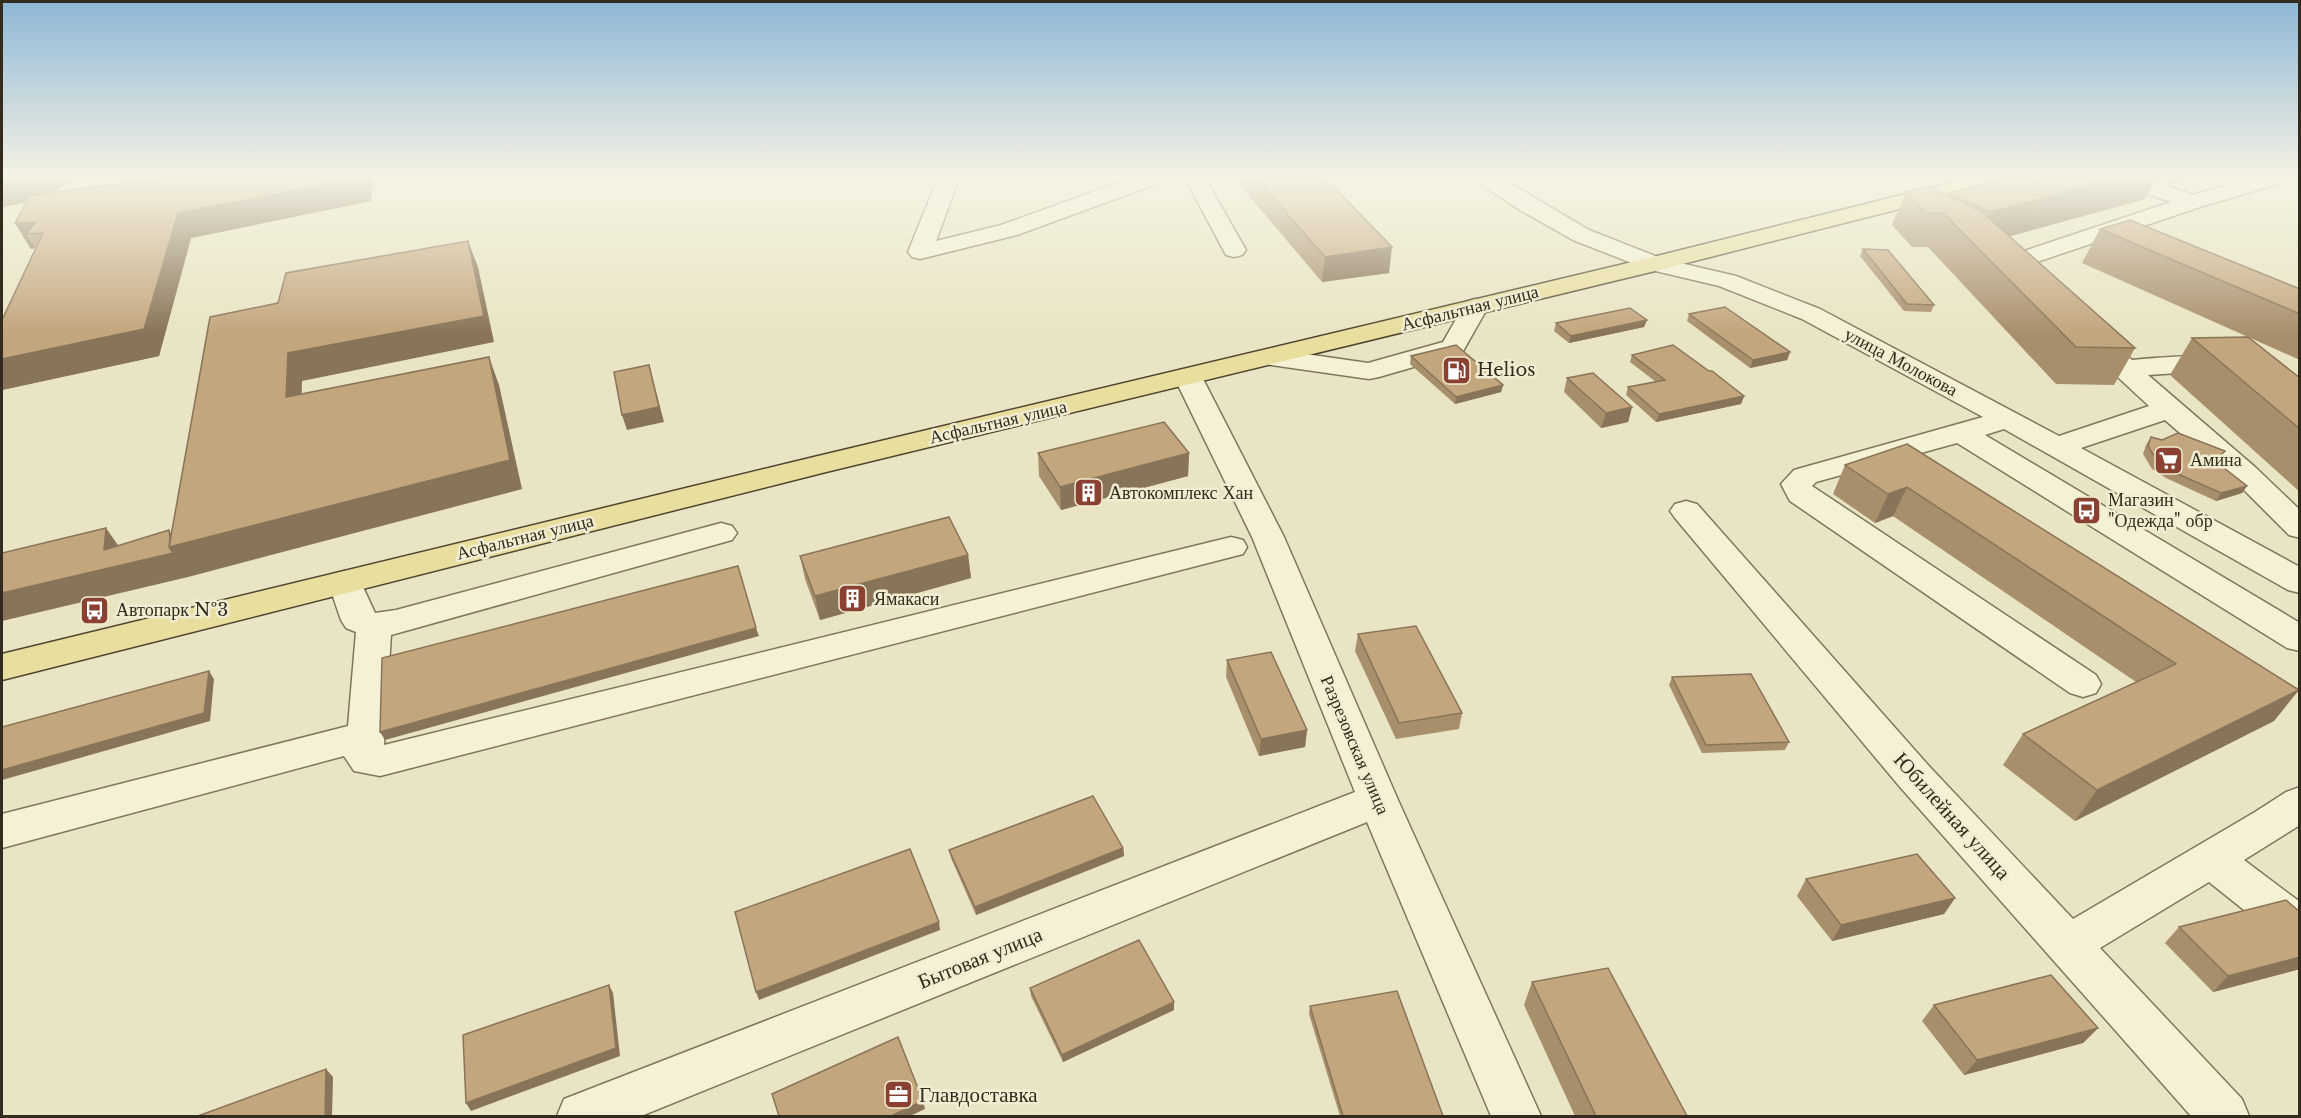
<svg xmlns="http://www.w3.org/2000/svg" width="2301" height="1118" font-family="'Libre Baskerville',serif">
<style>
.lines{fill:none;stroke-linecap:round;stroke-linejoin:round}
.minor-casing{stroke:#81765c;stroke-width:3}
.major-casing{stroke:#4f4430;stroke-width:3}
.minor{fill:#f5f1d5;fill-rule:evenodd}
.major{fill:#e8de9e;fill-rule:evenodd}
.wall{fill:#a88f6c}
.shaded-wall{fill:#887458}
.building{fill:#c3a67d;stroke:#887458;stroke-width:1.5}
.labels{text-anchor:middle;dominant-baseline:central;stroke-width:5;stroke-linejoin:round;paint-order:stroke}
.street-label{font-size:18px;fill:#332c1e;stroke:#f1edd2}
.poi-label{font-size:18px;fill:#332c1e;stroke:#f1edd2;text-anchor:start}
.near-street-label{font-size:21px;fill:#332c1e;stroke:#f1edd2}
.near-poi-label{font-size:21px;fill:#332c1e;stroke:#f1edd2;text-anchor:start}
</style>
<rect width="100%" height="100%" fill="#e9e4c3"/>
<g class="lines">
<defs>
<g id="minor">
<path d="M938,178H959L936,241L1001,225L1132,178H1162L1159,183L1017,235L920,259L912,257L908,252Z"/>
<path d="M1185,178H1205L1246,250L1242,255L1234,257L1226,255Z"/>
<path d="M1476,178H1501L1589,230L1663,259L1736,276L1820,309L2059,436L2149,406L2081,343L2077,337L2081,331C2102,326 2117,347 2132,360C2175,356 2229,351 2270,370C2281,376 2290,384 2300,393V416C2283,412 2273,396 2258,387C2229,367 2182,373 2148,375L2255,467L2300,510V538L2289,535L2233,479L2165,420L2081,448L2300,567V593L2288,590L2004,429L1985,435L2300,623V651L2287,648L1957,443L1816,482L1812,486L2096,675L2101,684L2096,693L2083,697L2070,693L1790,501L1781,484L1794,470L1983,417L1802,319L1719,286L1647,269L1573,240L1520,210L1479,183Z"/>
<path d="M2115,178H2145L2193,195L2251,178H2284L2281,183L2200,207L2025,266L2034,277L2031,282C2015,286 2005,277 1996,264L2000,259L2171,202L2117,183Z"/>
<path d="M1475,299L1484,302L1488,307L1462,353L1379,377L1369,379L1271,365L1262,363L1258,357L1262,351L1271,349L1368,363L1443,342L1466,302Z"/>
<path d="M1188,369L1198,371L1202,377L1284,537L1398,800L1541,1116H1491L1367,822L641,1116H557L564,1099L1355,792L1252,537L1174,377L1178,371Z"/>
<path d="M1686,501L1697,504L1928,765L2073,919L2255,812L2286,792L2300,787V825L2244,860L2300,902V947L2284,942L2209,882L2100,948L2242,1099L2249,1116H2191L1900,787L1675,518L1670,511L1675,504Z"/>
<path d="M721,523L732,526L737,533L732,540L391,635L384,745L1231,537L1243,540L1247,547L1243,554L380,776L354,771L344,756L2,848V814L348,726L356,632L346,628L341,620L328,582L333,574L345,571L357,574L375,613L396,610Z"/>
</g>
<path id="major" d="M1970,178H2005L2002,183L1655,271L822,473L2,680V654L818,456L1653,257Z"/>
</defs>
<use href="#minor" class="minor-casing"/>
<use href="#major" class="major-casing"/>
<use href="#minor" class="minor"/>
<use href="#major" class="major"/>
</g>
<g class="wall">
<path d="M2,178H74L64,186L49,193L157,178H373L371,201L191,238L159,356L2,390V320L36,249L35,248L31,249L15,223L27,202L2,207Z"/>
<path d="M1234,178H1325L1389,273L1322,282Z"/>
<path d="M2159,178H2196L2174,184Z"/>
<path d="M1906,192L1948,195L1949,193L2145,199L2009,236L2135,348L2114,385L2056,384L1928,247H1912L1892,225Z"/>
<path d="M2100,229L2300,289V360L2082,263Z"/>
<path d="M1863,249L1934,305L1931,312L1904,311L1860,256Z"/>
<path d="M1689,314L1790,352L1787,360L1750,368L1687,321Z"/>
<path d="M1647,320L1644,327L1569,343L1554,331L1556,323Z"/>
<path d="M2192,338L2300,378V492L2170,375Z"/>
<path d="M1632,355L1709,371L1744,396L1741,404L1656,422L1626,395L1628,387L1656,382L1630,362Z"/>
<path d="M1411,356L1503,385L1501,392L1455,404L1410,364Z"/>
<path d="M1567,378L1632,407L1628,422L1601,428L1564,392Z"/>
<path d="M2151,437L2220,459L2217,462L2247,486L2242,493L2216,501L2166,478L2152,469L2143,454L2146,445Z"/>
<path d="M1907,444L2274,721L2075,821L2003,765L2023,734L2136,682L1893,516L1875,523L1833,494L1845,465Z"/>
<path d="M1038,453H1189L1188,476L1061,510L1039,476Z"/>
<path d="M968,555L971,578L820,620L805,579L800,556Z"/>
<path d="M1358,634L1462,713L1459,729L1396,739L1355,651Z"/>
<path d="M1227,660L1307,730L1305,747L1259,756L1226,677Z"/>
<path d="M1672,677L1789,742L1785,750L1702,753L1669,685Z"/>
<path d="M1123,848L1124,856L976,915L951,858L949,850Z"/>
<path d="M1806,879L1955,898L1944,914L1832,941L1797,896Z"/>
<path d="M2300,912V969L2213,992L2165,943L2179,927Z"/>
<path d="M1532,982L1687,1116H1575L1524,1005Z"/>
<path d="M1030,988L1174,1010L1063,1062L1031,996Z"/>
<path d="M1934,1005L2098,1028L2083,1043L1964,1075L1922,1021Z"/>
<path d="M1310,1006L1443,1116H1340L1309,1014Z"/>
</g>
<g class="shaded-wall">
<path d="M13,178H74L64,186L34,201L2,207V180Z"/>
<path d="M359,178H373L371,201L191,238L159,356L2,390V359L178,213Z"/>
<path d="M2118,178H2156L2145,199L1975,246L1990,212Z"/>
<path d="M2177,178H2196L2174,184Z"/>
<path d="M36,222L26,234L35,248L31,249L15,223Z"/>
<path d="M468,241L478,267L494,342L302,381L301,425L286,397L288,353Z"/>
<path d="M1392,247L1389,273L1322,282L1325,257Z"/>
<path d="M1647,320L1644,327L1569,343L1571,336Z"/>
<path d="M1790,352L1787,360L1750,368L1753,360Z"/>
<path d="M489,357L499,385L522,489L188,577L2,621V593L104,550L106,528L122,551L169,547V530L178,545Z"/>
<path d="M649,365L664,422L627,430L622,415Z"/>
<path d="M1503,385L1501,392L1455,404L1456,397Z"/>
<path d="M1744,396L1741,404L1656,422L1659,414Z"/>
<path d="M1632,407L1628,422L1601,428L1606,413Z"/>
<path d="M1189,453L1188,476L1061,510L1060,487Z"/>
<path d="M2247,486L2242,493L2216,501L2221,493Z"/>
<path d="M1907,487L1893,516L1875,523L1888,494Z"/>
<path d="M968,555L971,578L820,620L815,596Z"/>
<path d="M756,628L759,636L385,740L380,732Z"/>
<path d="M209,671L214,679L210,721L2,780V770Z"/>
<path d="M2299,690L2274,721L2075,821L2097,790Z"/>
<path d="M1307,730L1305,747L1259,756L1261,739Z"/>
<path d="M1123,848L1124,856L976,915L975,907Z"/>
<path d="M1955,898L1944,914L1832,941L1841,925Z"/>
<path d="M939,922L940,930L759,1000L756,992Z"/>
<path d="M2300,957V969L2213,992L2228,976Z"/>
<path d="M609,985L613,993L620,1056L471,1111L466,1103Z"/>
<path d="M1174,1002V1010L1063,1062L1062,1055Z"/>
<path d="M2098,1028L2083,1043L1964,1075L1977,1060Z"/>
<path d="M326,1069L333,1077L332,1116H325Z"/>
<path d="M923,1101L925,1109L910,1116H891Z"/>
</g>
<g class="building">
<path d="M2,178H13L2,180Z"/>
<path d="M157,178H359L178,213L144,329L2,359V320L43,233L26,234L36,222L15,223L30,196Z"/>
<path d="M1256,178H1325L1392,247L1325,257Z"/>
<path d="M2010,178H2118L1990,212L1949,193Z"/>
<path d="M1929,186L1982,212L2135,348L2076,347L1943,213H1926L1906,192Z"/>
<path d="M2130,220L2300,289V314L2100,229Z"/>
<path d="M468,241L484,316L288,353L286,397L489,357L510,460L169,547L210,317L278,303L286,273Z"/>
<path d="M1863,249L1888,250L1934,305L1907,304Z"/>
<path d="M1725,307L1790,352L1753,360L1689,314Z"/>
<path d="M1630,308L1647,320L1571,336L1556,323Z"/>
<path d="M2248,337L2300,378V429L2192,338Z"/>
<path d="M1456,345L1503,385L1456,397L1411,356Z"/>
<path d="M1673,345L1709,371H1712L1744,396L1659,414L1628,387L1665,380L1632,355Z"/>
<path d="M649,365L659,407L622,415L614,372Z"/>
<path d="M1593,373L1632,407L1606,413L1567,378Z"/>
<path d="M1164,422L1189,453L1060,487L1038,453Z"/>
<path d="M2178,433L2225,451L2215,461L2247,486L2221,493L2171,471L2157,461L2148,446L2151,437L2162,440Z"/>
<path d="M1907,444L2299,690L2097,790L2023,734L2176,664L1907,487L1888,494L1845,465Z"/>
<path d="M949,517L968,555L815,596L800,556Z"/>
<path d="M106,528L104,550L169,530L170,539L169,547L173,553L2,593V553Z"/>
<path d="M738,566L756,628L380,732L382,658Z"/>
<path d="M1416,626L1462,713L1399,723L1358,634Z"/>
<path d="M1271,652L1307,730L1261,739L1227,660Z"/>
<path d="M209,671L204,713L2,770V727Z"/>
<path d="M1751,674L1789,742L1706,745L1672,677Z"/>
<path d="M1093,796L1123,848L975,907L949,850Z"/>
<path d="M910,849L939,922L756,992L735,912Z"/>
<path d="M1917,854L1955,898L1841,925L1806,879Z"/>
<path d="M2286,900L2300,912V957L2228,976L2179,927Z"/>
<path d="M1139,940L1174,1002L1062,1055L1030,988Z"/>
<path d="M1608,968L1687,1116H1596L1532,982Z"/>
<path d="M2051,975L2098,1028L1977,1060L1934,1005Z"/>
<path d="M609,985L616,1048L466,1103L463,1035Z"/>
<path d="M1397,991L1443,1116H1343L1310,1006Z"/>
<path d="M898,1037L923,1101L891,1116H779L772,1094Z"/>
<path d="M326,1069L325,1116H198Z"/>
</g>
<linearGradient id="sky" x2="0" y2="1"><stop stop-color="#8db7d5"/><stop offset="0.53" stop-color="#f5f3e4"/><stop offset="1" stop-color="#f5f3e4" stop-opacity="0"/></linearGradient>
<rect width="2301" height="334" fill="url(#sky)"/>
<defs>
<symbol id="fuel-square" viewBox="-11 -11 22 22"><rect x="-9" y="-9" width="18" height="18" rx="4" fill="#8a4132" stroke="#f1edd2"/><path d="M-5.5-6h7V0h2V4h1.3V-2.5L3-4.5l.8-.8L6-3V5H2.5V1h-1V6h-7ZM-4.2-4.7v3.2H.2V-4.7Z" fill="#fff"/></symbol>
<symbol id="supermarket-square" viewBox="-11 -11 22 22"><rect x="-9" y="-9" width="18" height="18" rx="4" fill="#8a4132" stroke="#f1edd2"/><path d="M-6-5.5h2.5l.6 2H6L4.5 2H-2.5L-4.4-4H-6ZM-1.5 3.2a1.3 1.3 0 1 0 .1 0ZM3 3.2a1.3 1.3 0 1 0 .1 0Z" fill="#fff"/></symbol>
<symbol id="building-square" viewBox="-11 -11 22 22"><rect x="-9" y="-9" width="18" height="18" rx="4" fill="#8a4132" stroke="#f1edd2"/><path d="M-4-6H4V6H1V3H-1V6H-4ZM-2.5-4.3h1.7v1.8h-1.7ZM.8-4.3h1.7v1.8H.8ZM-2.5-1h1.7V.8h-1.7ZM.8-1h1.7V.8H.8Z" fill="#fff"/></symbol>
<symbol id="bus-square" viewBox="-11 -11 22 22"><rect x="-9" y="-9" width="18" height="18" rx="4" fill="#8a4132" stroke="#f1edd2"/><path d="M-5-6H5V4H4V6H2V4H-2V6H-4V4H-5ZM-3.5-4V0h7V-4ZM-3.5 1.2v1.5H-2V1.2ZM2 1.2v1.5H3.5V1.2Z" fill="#fff"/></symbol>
<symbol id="office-square" viewBox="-11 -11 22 22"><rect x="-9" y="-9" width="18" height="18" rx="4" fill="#8a4132" stroke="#f1edd2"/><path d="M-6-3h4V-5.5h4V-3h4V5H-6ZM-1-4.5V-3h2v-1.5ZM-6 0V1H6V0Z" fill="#fff"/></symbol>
</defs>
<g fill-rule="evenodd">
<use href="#fuel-square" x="1440" y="354" width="33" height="33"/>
<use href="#supermarket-square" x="2152" y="444" width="33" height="33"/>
<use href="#building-square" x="1072" y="476" width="33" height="33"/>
<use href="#bus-square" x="2070" y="494" width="33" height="33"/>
<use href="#building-square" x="836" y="582" width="33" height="33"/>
<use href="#bus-square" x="78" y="594" width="33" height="33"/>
<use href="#office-square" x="882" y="1078" width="33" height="33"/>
</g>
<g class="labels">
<g class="street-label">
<text transform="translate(1470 308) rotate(-14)">Асфальтная улица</text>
<text transform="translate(1901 362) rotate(28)">улица Молокова</text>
<text transform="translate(998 422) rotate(-13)">Асфальтная улица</text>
<text transform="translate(525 537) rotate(-14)">Асфальтная улица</text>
<text transform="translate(1355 745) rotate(67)">Разрезовская улица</text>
</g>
<g class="poi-label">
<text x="1477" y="370">Helios</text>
<text x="2190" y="460">Амина</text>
<text x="1109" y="493">Автокомплекс Хан</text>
<text x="2108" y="500">Магазин<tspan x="2108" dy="21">"Одежда" обр</tspan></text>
<text x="874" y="599">Ямакаси</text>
<text x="116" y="610">Автопарк №3</text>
</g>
<g class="near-street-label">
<text transform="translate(1952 816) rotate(48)">Юбилейная улица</text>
<text transform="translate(980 958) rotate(-22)">Бытовая улица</text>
</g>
<g class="near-poi-label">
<text x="919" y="1095">Главдоставка</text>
</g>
</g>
<rect width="2301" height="1118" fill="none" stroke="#332c1e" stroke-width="6"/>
</svg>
